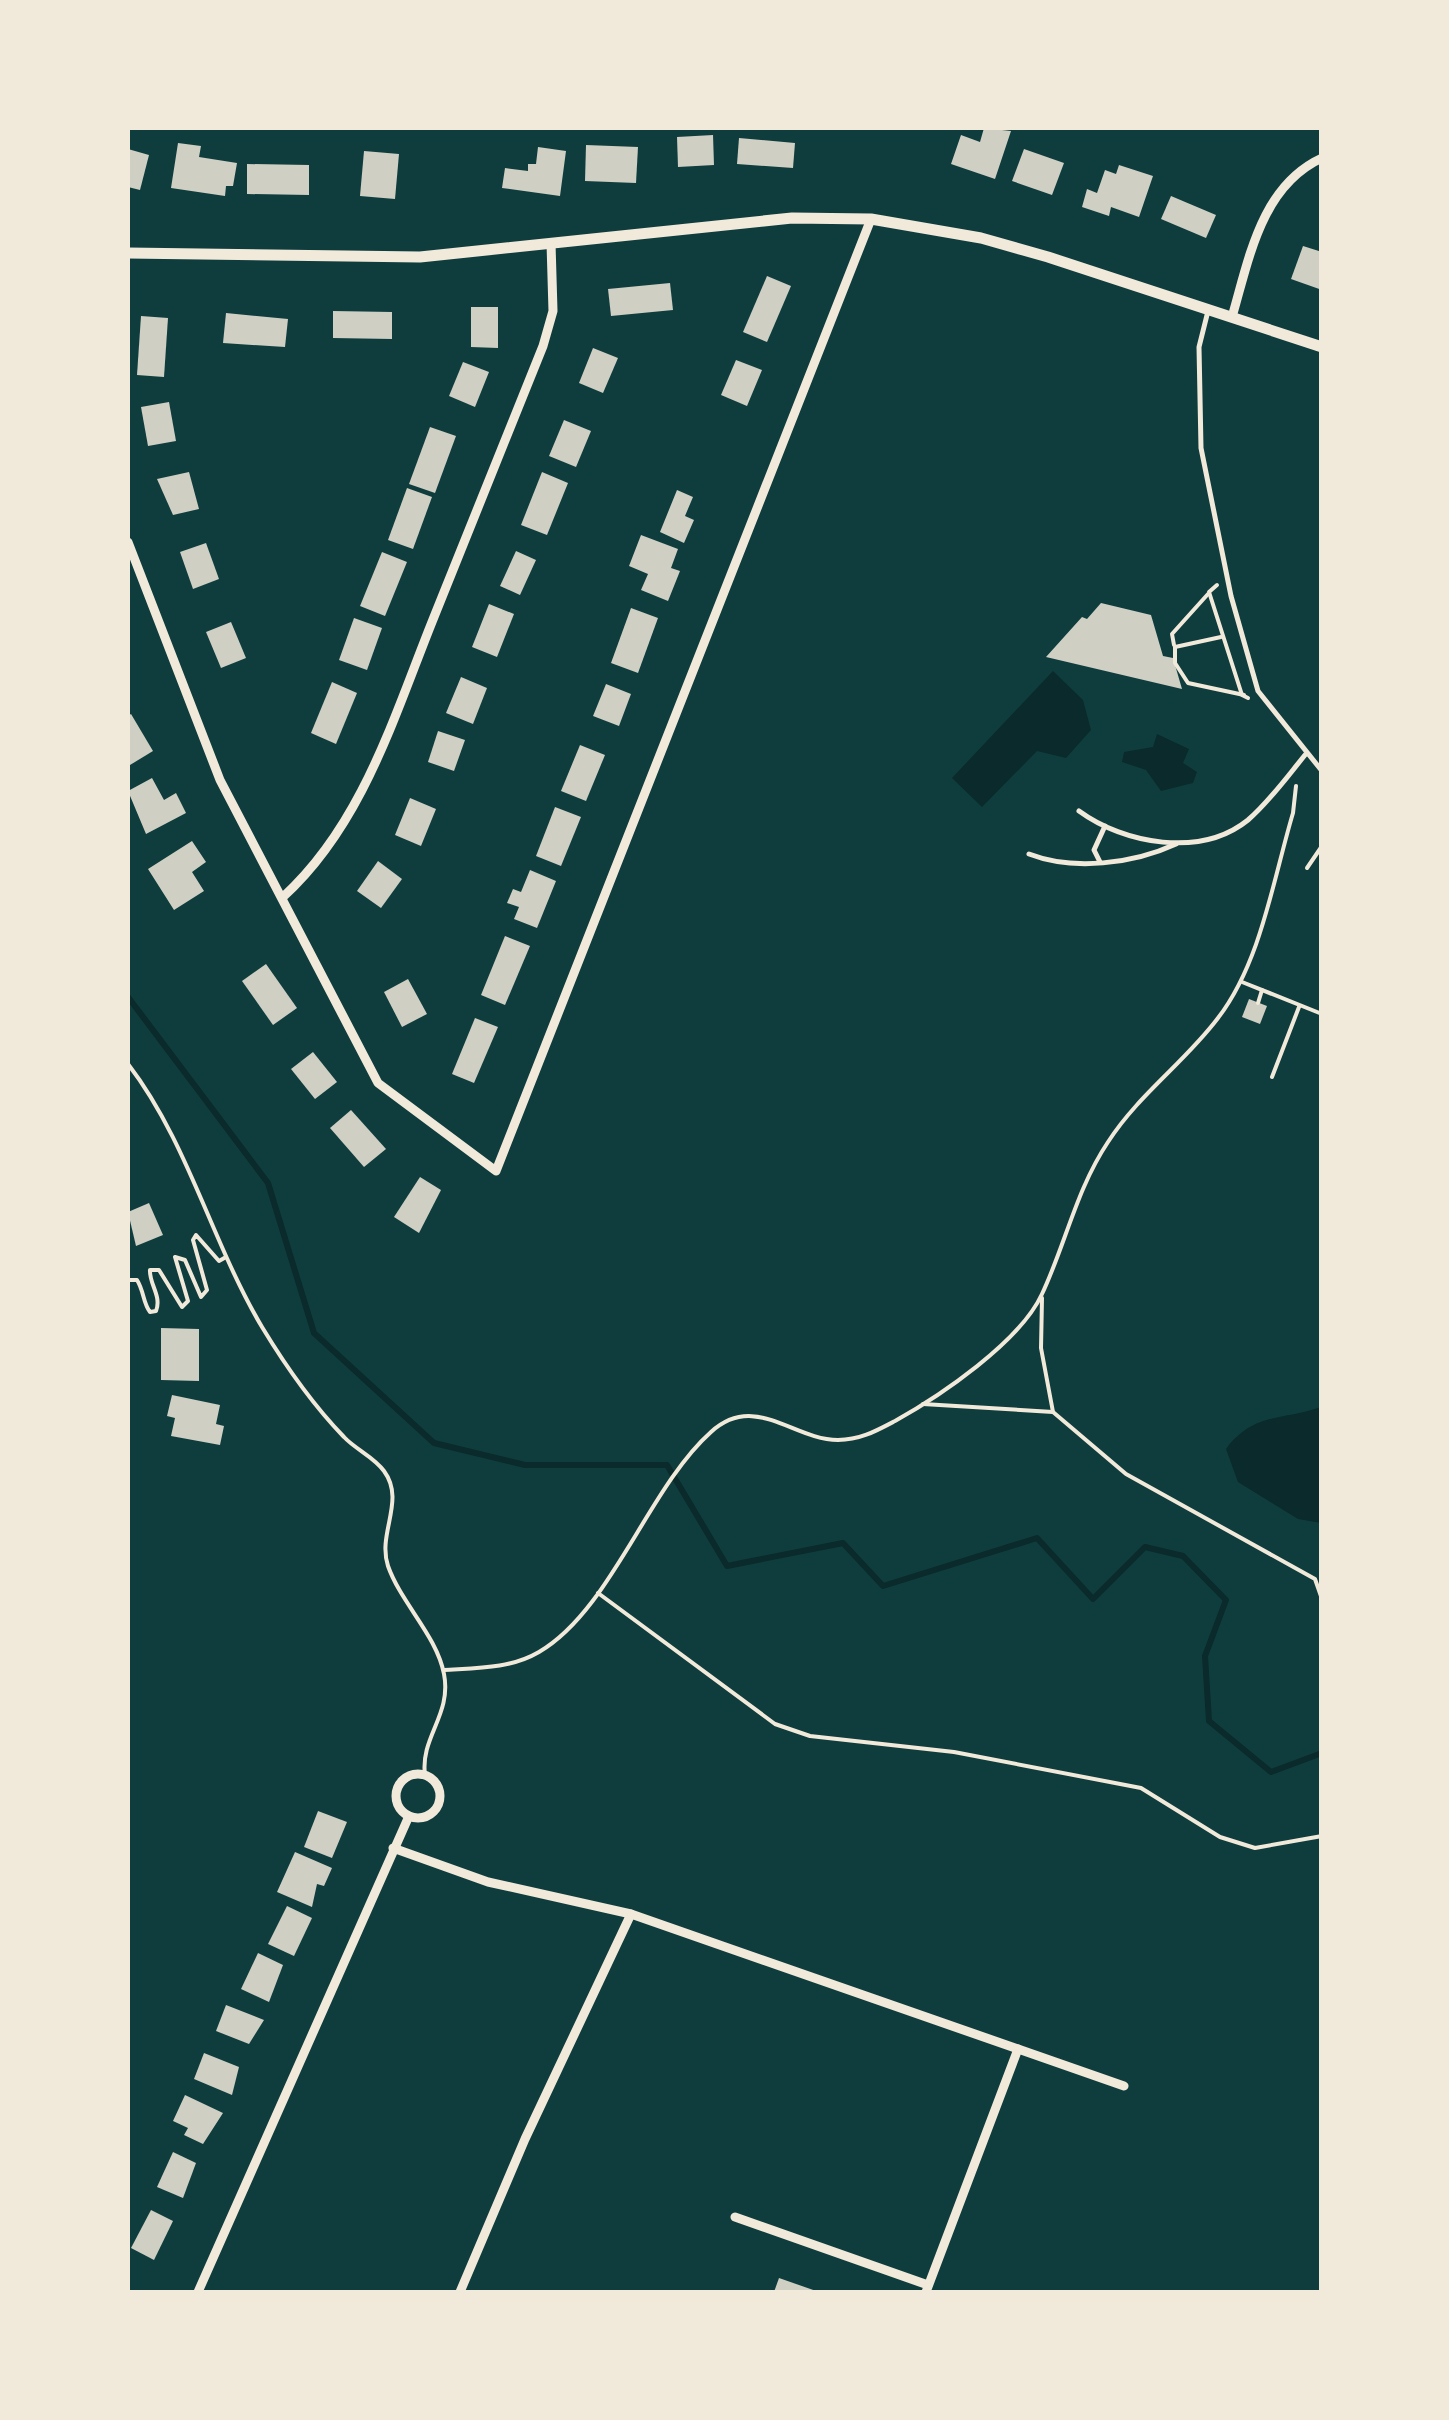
<svg xmlns="http://www.w3.org/2000/svg" width="1449" height="2420" font-family="'Golos Text',sans-serif">
<style>
.water{fill:#0a2a2b}
.lines{fill:none;stroke-linecap:round;stroke-linejoin:round}
.stream{stroke:#0a2a2b;stroke-width:6}
.building{fill:#cfcfc3}
.path{stroke:#f1e9da;stroke-width:4}
.service{stroke:#f1e9da;stroke-width:5}
.minor{stroke:#f1e9da;stroke-width:9}
.tertiary{stroke:#f1e9da;stroke-width:11}
</style>
<rect width="100%" height="100%" fill="#0f3d3e"/>
<g class="water">
<path d="M1053,671L1083,700L1091,730L1066,758L1037,751L982,807L952,778Z"/>
<path d="M1157,734L1189,749L1183,763L1197,772L1193,783L1161,791L1146,770L1122,762L1124,752L1153,747Z"/>
<path d="M1321,1407H1322L1321,1523L1298,1519L1238,1482L1226,1449C1254,1412 1281,1421 1321,1407Z"/>
</g>
<g class="lines">
<path class="stream" d="M128,997L268,1183L314,1333L434,1443L525,1465H667L727,1566L843,1543L883,1586L1037,1538L1093,1599L1145,1547L1183,1556L1226,1600L1205,1656L1209,1721L1271,1772L1322,1753"/>
</g>
<g class="building">
<path d="M984,128L1011,131L995,179L951,164L961,135L980,142Z"/>
<path d="M713,135L714,165L678,167L677,137Z"/>
<path d="M739,138L795,143L793,168L737,164Z"/>
<path d="M178,143L201,146L199,157L237,163L233,186H226L225,196L171,188Z"/>
<path d="M586,145L638,147L636,183L585,181Z"/>
<path d="M538,147L566,151L560,196L502,188L505,168L528,171V164H536Z"/>
<path d="M128,149L149,155L140,190L128,187Z"/>
<path d="M1024,149L1064,163L1052,195L1012,181Z"/>
<path d="M364,151L399,154L395,199L360,196Z"/>
<path d="M247,164L309,165V195L247,194Z"/>
<path d="M1119,165L1153,176L1139,217L1111,207L1109,216L1082,207L1087,189L1097,193L1105,170L1116,174Z"/>
<path d="M1171,196L1216,215L1206,238L1161,219Z"/>
<path d="M1303,246L1322,252V290L1291,279Z"/>
<path d="M767,276L791,286L767,342L743,332Z"/>
<path d="M670,283L673,310L611,316L608,289Z"/>
<path d="M471,307H498V348L471,347Z"/>
<path d="M333,311L392,312V339L333,338Z"/>
<path d="M226,313L288,319L285,347L223,343Z"/>
<path d="M141,316L168,318L164,377L137,375Z"/>
<path d="M593,348L618,358L603,393L579,383Z"/>
<path d="M736,360L762,370L747,406L721,395Z"/>
<path d="M463,362L489,372L475,407L449,396Z"/>
<path d="M169,402L176,441L148,446L141,407Z"/>
<path d="M564,420L591,431L576,467L549,456Z"/>
<path d="M430,427L456,436L435,493L409,484Z"/>
<path d="M189,472L199,509L173,515L157,479Z"/>
<path d="M542,472L568,483L547,535L521,525Z"/>
<path d="M407,488L432,497L413,549L388,540Z"/>
<path d="M677,490L693,497L685,516L694,520L684,543L660,532Z"/>
<path d="M641,535L678,549L671,568L680,571L668,601L641,590L648,574L629,566Z"/>
<path d="M206,543L219,579L193,589L180,552Z"/>
<path d="M516,551L536,560L520,595L500,586Z"/>
<path d="M382,552L407,562L385,616L360,606Z"/>
<path d="M1101,603L1151,615L1163,656L1173,658L1182,689L1046,657L1082,617L1087,619Z"/>
<path d="M489,604L514,614L497,657L472,647Z"/>
<path d="M631,608L658,618L638,673L611,663Z"/>
<path d="M354,618L382,628L367,670L339,660Z"/>
<path d="M231,622L246,658L221,668L206,632Z"/>
<path d="M461,677L487,688L473,724L446,713Z"/>
<path d="M332,682L357,693L336,744L311,733Z"/>
<path d="M606,684L631,694L619,726L593,716Z"/>
<path d="M131,714L153,751L130,765L128,716Z"/>
<path d="M438,731L465,740L454,771L428,762Z"/>
<path d="M580,745L605,755L586,801L561,791Z"/>
<path d="M152,778L164,800L176,793L186,813L146,834L128,791Z"/>
<path d="M410,798L436,809L421,846L395,835Z"/>
<path d="M555,807L581,817L561,866L536,856Z"/>
<path d="M192,841L206,862L192,872L204,891L174,910L148,869Z"/>
<path d="M378,861L402,879L381,908L357,891Z"/>
<path d="M530,870L556,881L537,928L514,919L519,907L507,903L513,889L521,892Z"/>
<path d="M505,936L530,946L505,1005L481,995Z"/>
<path d="M266,964L297,1008L273,1025L242,981Z"/>
<path d="M408,979L427,1014L402,1027L384,992Z"/>
<path d="M1249,999L1267,1006L1260,1024L1242,1017Z"/>
<path d="M475,1018L498,1027L474,1083L452,1074Z"/>
<path d="M313,1052L337,1082L315,1099L291,1069Z"/>
<path d="M351,1110L386,1149L364,1167L330,1128Z"/>
<path d="M420,1177L441,1190L419,1233L394,1217Z"/>
<path d="M149,1203L163,1235L136,1246L128,1212Z"/>
<path d="M161,1328L199,1329V1381L161,1380Z"/>
<path d="M172,1395L220,1405L216,1424L224,1426L220,1445L171,1436L175,1418L167,1416Z"/>
<path d="M318,1811L347,1822L332,1858L304,1847Z"/>
<path d="M295,1852L332,1868L324,1886L317,1884L312,1907L277,1892Z"/>
<path d="M287,1906L312,1918L294,1956L268,1944Z"/>
<path d="M258,1953L283,1965L269,2002L241,1989Z"/>
<path d="M226,2005L264,2020L249,2044L216,2031Z"/>
<path d="M204,2053L239,2067L232,2095L194,2079Z"/>
<path d="M185,2095L223,2113L203,2144L184,2135L188,2128L173,2121Z"/>
<path d="M173,2152L196,2163L183,2198L157,2187Z"/>
<path d="M151,2210L173,2221L154,2260L131,2248Z"/>
<path d="M779,2278L819,2292H774Z"/>
</g>
<g class="lines">
<g class="path">
<path d="M1217,585L1209,592L1242,695L1248,698"/>
<path d="M1221,637L1175,647V663L1188,683L1244,695"/>
<path d="M1174,645L1172,634L1208,594"/>
<path d="M1307,868L1322,846"/>
<path d="M1242,982L1322,1014"/>
<path d="M1258,1003L1262,990"/>
<path d="M128,1064C188,1142 212,1243 262,1327C285,1365 313,1405 344,1437C355,1449 374,1457 384,1471C406,1501 377,1533 388,1566C401,1603 437,1636 444,1674C452,1715 420,1737 425,1775"/>
<path d="M1272,1077L1299,1007"/>
<path d="M128,1280H137C144,1291 143,1303 150,1312L156,1311C162,1296 149,1284 150,1270H159L182,1307L188,1301L175,1257L185,1260L201,1297L207,1290L193,1240L196,1235L219,1261L226,1257"/>
<path d="M1042,1298L1041,1348L1053,1412"/>
<path d="M923,1404L1053,1412L1126,1474L1315,1579L1322,1599"/>
<path d="M598,1593L775,1724L810,1736L954,1752L1141,1788L1220,1837L1255,1848L1322,1836"/>
<path d="M444,1670C476,1668 510,1669 539,1652C611,1610 648,1488 711,1432C755,1392 793,1440 838,1440C860,1440 876,1431 895,1421C940,1396 1020,1342 1042,1294C1066,1243 1076,1190 1108,1142C1139,1094 1185,1062 1218,1018C1261,962 1273,880 1293,813L1296,786"/>
</g>
<g class="service">
<path d="M1208,311L1199,347L1201,448L1231,596L1258,691L1322,771"/>
<path d="M1079,811C1124,844 1201,858 1248,820C1269,802 1287,777 1305,755"/>
<path d="M1029,854C1073,871 1133,864 1176,844"/>
<path d="M1100,862L1094,850L1105,826"/>
</g>
<g class="minor">
<path d="M1232,317C1249,259 1261,186 1322,158"/>
<path d="M128,542L220,780L378,1083L496,1171L871,219"/>
<path d="M283,897C363,824 394,716 434,617C470,527 507,437 543,346L553,311L551,243"/>
<circle cx="418" cy="1796" r="22"/>
<path d="M393,1848L488,1882L631,1914L1124,2086"/>
<path d="M735,2217L928,2285"/>
<path d="M198,2292L409,1816"/>
<path d="M460,2292L525,2139L631,1914"/>
<path d="M926,2292L1018,2049"/>
</g>
<path class="tertiary" d="M128,253L420,257L792,218L871,219L981,238L1048,257L1322,347"/>
</g>
<rect width="1449" height="2420" fill="none" stroke="#f1e9da" stroke-width="260"/>
</svg>
